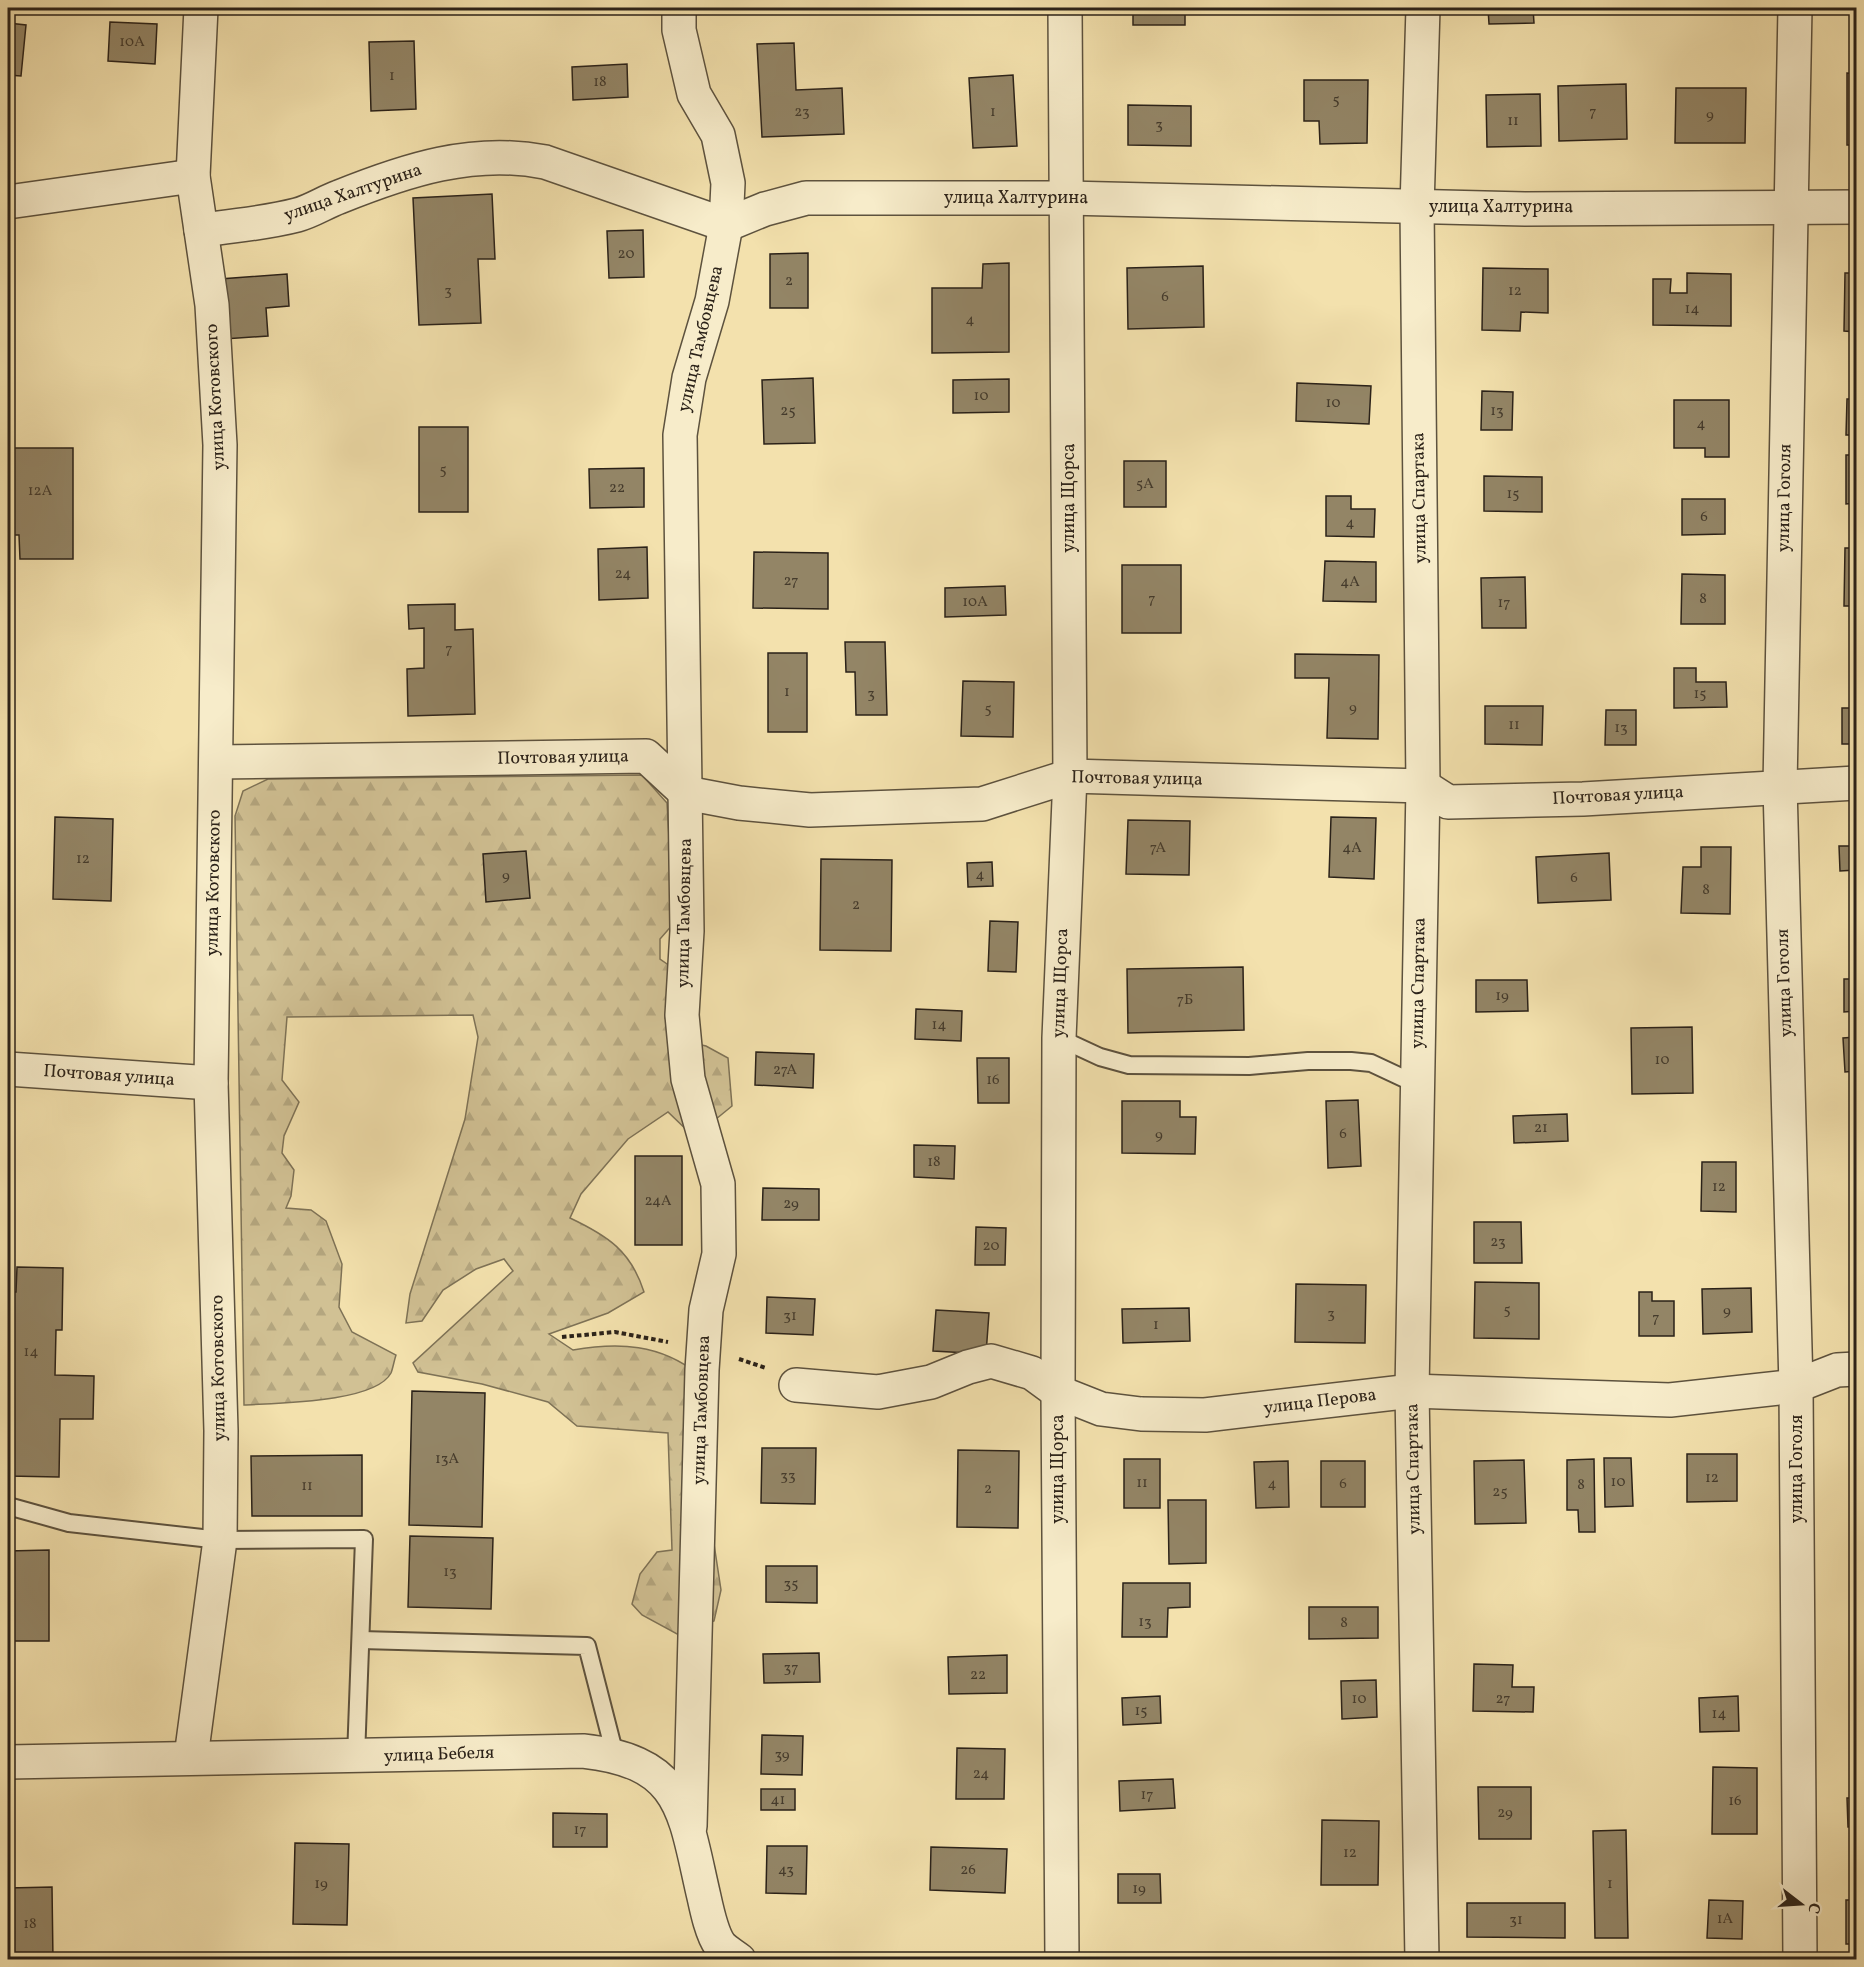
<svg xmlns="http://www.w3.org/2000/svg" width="1864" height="1967" font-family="Vollkorn,serif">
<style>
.forest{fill:url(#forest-firs);stroke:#7e7256;stroke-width:1.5}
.building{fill:#938566;stroke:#2b2219;stroke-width:1.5}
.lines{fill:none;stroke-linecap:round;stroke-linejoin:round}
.service-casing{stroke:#5d523e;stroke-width:20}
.minor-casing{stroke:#5d523e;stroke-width:36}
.path{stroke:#2b2219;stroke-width:4;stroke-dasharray:4.5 3;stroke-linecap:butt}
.service{stroke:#f7ecca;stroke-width:16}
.minor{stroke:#f7ecca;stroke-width:33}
.labels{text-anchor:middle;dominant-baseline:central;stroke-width:4.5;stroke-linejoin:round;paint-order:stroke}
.number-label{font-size:15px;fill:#453b2c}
.street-label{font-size:18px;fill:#2b2219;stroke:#f7ecca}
</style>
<defs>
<pattern id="forest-firs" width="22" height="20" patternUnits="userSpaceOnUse" patternTransform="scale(1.5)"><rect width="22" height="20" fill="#d1c194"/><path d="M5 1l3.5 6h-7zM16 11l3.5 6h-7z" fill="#b4a67f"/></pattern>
</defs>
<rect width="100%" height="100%" fill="#f3e1ad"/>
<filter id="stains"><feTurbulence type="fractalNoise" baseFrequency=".00333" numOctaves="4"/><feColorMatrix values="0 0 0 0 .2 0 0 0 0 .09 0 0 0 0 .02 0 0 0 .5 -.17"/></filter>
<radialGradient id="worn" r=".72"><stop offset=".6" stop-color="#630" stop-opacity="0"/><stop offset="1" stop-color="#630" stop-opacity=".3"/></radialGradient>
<path class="forest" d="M642,775L667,803L674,923L660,939V959L670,966L665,1018L675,1039L706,1046L728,1058L732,1106L694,1137L668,1112L628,1139L581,1194L570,1218C608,1236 631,1251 644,1292L608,1313L549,1334L573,1350C619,1342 660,1344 698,1374L714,1544L721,1590L714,1621L677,1634L642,1615L632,1604L640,1574L657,1552L672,1550L668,1433L577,1426L548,1402L482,1384L418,1372L413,1363L513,1271L504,1259L476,1269L443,1290L422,1321L406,1323L410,1294L465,1119L478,1037L473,1015L287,1017L282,1080L299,1102L284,1136L282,1153L294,1170L291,1196L286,1208L311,1210L326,1221L342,1264L339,1307L352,1332L396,1355C394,1361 393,1368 391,1373C375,1403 275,1403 244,1405L235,816L243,791L268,779Z"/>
<g class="building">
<rect x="1133" y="8" width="52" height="17"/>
<path d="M1488,8H1533L1534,23L1489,24Z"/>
<path d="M110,22L157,24L155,64L108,61Z"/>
<path d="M8,23L26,25L21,76L8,75Z"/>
<path d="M414,41L416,109L371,111L369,42Z"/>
<path d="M794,43L796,90L842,88L844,134L762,137L757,44Z"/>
<path d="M627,64L628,97L573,100L572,67Z"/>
<path d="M1847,73L1856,74V145H1847Z"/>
<path d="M1013,75L1017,146L973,148L969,78Z"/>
<path d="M1304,80H1368L1367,143L1320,144L1319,121H1304Z"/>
<path d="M1626,84L1627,139L1559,141L1558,86Z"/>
<path d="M1676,88H1746L1745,143H1675Z"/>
<path d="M1540,94L1541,146L1487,147L1486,95Z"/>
<path d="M1128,105L1191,106V146L1128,145Z"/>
<path d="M492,194L495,259H478L481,323L419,325L413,198Z"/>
<path d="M643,230L644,277L609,278L607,231Z"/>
<path d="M808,253V308H770V254Z"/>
<path d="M1009,263V352L932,353V288H982L983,264Z"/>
<path d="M1203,266L1204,327L1128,329L1127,268Z"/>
<path d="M1483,268L1548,269V313L1521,312L1520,331L1482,330Z"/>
<path d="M1687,273L1731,274V326L1653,325V279H1671L1670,293H1687Z"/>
<path d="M1845,273H1856V332L1844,331Z"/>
<path d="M287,274L289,306L266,308L268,336L224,339L220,279Z"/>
<path d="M813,378L815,443L764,444L762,380Z"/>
<path d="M1009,379V412L953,413V380Z"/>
<path d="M1297,383L1371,386L1369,424L1296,421Z"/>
<path d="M1482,391L1513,392L1512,430H1481Z"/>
<path d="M1847,399H1856V435H1846Z"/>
<path d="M1674,400H1729V457H1705V448H1674Z"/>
<rect x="419" y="427" width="49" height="85"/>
<path d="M8,448H73V559H20L19,535H8Z"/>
<path d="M1846,455H1856V503L1846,504Z"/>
<rect x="1124" y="461" width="42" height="46"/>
<path d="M644,468V507L590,508L589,469Z"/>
<path d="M1484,476L1542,477V512L1484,511Z"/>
<path d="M1326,496H1351V509H1375L1374,537L1326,536Z"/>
<path d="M1682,499H1725V534L1682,535Z"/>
<path d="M647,547L648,598L599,600L598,549Z"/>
<path d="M1845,548H1856V606H1844Z"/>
<path d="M754,552L828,553V609L753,608Z"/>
<path d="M1325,561L1376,562V602L1323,601Z"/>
<rect x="1122" y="565" width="59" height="68"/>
<path d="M1682,574L1725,575V624H1681Z"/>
<path d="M1525,577L1526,628H1482L1481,578Z"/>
<path d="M1005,586L1006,615L945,617V588Z"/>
<path d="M455,604V630L473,629L475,714L408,716L407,669L424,668V628L409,629L408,605Z"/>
<path d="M845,642H885L887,715H856L855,672H846Z"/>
<rect x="768" y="653" width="39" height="79"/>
<path d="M1295,654L1379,655L1378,739L1327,738L1329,678H1295Z"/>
<path d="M1674,668H1696V682H1726L1727,707L1674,708Z"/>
<path d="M963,681L1014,682L1013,737L961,736Z"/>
<path d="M1485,706H1543L1542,745L1485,744Z"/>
<rect x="1842" y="708" width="14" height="36"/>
<path d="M1606,710H1636V745H1605Z"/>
<path d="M55,817L113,819L111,901L53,899Z"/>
<path d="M1331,817L1376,818L1374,879L1329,877Z"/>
<path d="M1128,820L1190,821L1189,875L1126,874Z"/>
<path d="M1839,846H1856V870L1840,871Z"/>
<path d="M1701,847H1731L1730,914L1681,913L1683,867H1701Z"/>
<path d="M526,851L530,898L486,902L483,854Z"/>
<path d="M1609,853L1611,900L1538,903L1536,857Z"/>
<path d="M821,859L892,860L891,951L820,950Z"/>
<path d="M992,862L993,886L968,887L967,863Z"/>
<path d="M990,921L1018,922L1016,972L988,971Z"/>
<path d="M1243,967L1244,1030L1128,1033L1127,969Z"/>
<path d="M1844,979H1856V1011L1844,1012Z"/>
<path d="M1476,980H1527L1528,1011L1476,1012Z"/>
<path d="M916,1009L962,1011L961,1041L915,1039Z"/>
<path d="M1692,1027L1693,1093L1632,1094L1631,1028Z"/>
<path d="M1856,1037V1071L1845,1072L1843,1038Z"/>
<path d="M756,1052L814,1054L813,1088L755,1085Z"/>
<path d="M977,1058H1009V1103H978Z"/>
<path d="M1358,1100L1361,1166L1328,1168L1326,1101Z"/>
<path d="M1122,1101H1180V1117H1196L1195,1154L1122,1153Z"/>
<path d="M1567,1114L1568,1141L1514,1143L1513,1116Z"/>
<path d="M914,1145L955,1146L954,1179L914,1177Z"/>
<rect x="1850" y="1146" width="6" height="28"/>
<rect x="635" y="1156" width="47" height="89"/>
<path d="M1702,1162H1736V1212L1701,1211Z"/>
<path d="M763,1188L819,1189V1220H762Z"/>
<path d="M1474,1222H1521L1522,1263H1474Z"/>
<path d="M1852,1226H1856V1255H1853Z"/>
<path d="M976,1227L1006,1228L1005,1265H975Z"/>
<path d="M17,1267L63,1268L62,1330H56L55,1375L94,1376L93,1419H60L59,1477L8,1476V1292H16Z"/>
<path d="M1475,1282L1539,1283V1339L1474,1338Z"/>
<path d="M1296,1284L1366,1285L1365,1343L1295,1342Z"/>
<path d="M1751,1288L1752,1332L1703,1334L1702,1289Z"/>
<path d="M1639,1292H1652V1301H1674V1336H1639Z"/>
<path d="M767,1297L815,1299L813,1335L766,1333Z"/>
<path d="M1851,1305H1856V1333L1852,1334Z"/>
<path d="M1189,1308L1190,1341L1123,1343L1122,1309Z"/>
<path d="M936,1310L989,1313L986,1354L933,1351Z"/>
<path d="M412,1391L485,1393L482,1527L409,1525Z"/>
<path d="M762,1448H816L815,1504L761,1503Z"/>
<path d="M958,1450L1019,1451L1018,1528L957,1527Z"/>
<rect x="1852" y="1451" width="4" height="37"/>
<path d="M1687,1454H1737V1501L1687,1502Z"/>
<path d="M362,1455V1516H252L251,1456Z"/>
<path d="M1604,1458H1631L1633,1506L1605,1507Z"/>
<rect x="1124" y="1459" width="36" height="49"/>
<path d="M1594,1459L1595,1532H1579L1578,1510H1567V1460Z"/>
<path d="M1524,1460L1526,1523L1475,1524L1474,1461Z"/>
<path d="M1288,1461L1289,1507L1256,1508L1254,1462Z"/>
<rect x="1321" y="1461" width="44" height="46"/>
<path d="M1168,1500H1206V1563L1169,1564Z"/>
<path d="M410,1536L493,1538L491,1609L408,1607Z"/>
<path d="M49,1550V1641H8V1551Z"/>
<rect x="1853" y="1562" width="3" height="49"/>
<path d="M766,1566H817V1603L766,1602Z"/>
<path d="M1123,1583H1190V1607L1168,1608L1167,1637H1122Z"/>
<path d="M1309,1607H1378V1638L1309,1639Z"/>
<path d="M819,1653L820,1682L764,1683L763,1654Z"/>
<path d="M1007,1655V1693L949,1694L948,1657Z"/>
<rect x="1853" y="1656" width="3" height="28"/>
<path d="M1474,1664L1513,1665L1512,1687H1534L1533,1712L1473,1711Z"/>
<path d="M1376,1680L1377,1717L1342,1719L1341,1681Z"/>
<path d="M1160,1696L1161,1723L1123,1725L1122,1698Z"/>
<path d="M1738,1696L1739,1731L1700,1732L1699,1698Z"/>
<path d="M762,1735L803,1736L802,1775L761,1774Z"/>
<path d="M957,1748L1005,1749L1004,1799H956Z"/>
<path d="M1713,1767L1757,1768V1834H1712Z"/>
<path d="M1173,1779L1175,1808L1120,1811L1119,1781Z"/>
<path d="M1478,1787H1531V1839H1479Z"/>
<rect x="761" y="1789" width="34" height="21"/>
<path d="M1847,1798H1856V1826L1848,1827Z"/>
<path d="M553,1813L607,1814V1847H553Z"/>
<path d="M1322,1820L1379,1821L1378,1885H1321Z"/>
<path d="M1626,1830L1628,1938H1595L1593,1831Z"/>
<path d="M295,1843L349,1844L347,1925L293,1924Z"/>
<path d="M767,1846H807L806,1894L766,1893Z"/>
<path d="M931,1847L1007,1849L1005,1893L930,1890Z"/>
<path d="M1118,1874H1160L1161,1903H1118Z"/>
<path d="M52,1887L53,1960H8V1888Z"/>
<path d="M1709,1900L1743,1901L1742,1939L1707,1938Z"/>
<rect x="1846" y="1900" width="10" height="44"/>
<path d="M1467,1903H1565V1938L1467,1937Z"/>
</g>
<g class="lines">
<defs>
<g id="service">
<path d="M1059,1038L1100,1057L1129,1065L1249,1066L1308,1061H1351L1371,1063L1418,1085"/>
<path d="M8,1506L69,1523L220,1540L364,1539L356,1757"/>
<path d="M361,1640L587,1646L615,1755"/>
</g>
<g id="minor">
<path d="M679,8V30L694,94L718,135L728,183L726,225L712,301L689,378L680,435L687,931L682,1015L688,1079L718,1184L719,1254L706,1310L702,1370L690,1826"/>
<path d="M1795,8L1780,786L1796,1386L1800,1960"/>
<path d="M8,202L193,176"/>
<path d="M201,230C234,226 266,223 297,215C312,211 325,202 339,197C406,170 473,148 545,162L726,225L765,209L806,198H1067L1525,209L1856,207"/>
<path d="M216,762L646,756L686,793L739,803L810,810L982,804L1070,776L1423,786L1448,802L1583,799L1856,783"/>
<path d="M8,1069L211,1083"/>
<path d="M796,1385L878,1392L931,1382L968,1367L991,1361L1032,1373L1058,1392L1101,1409L1141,1414L1205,1415L1412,1391L1670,1400L1796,1386L1837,1370L1856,1369"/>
<path d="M191,1757L220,1540L221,1431L211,1083L220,445L212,305L193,176L201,8"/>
<path d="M8,1762L583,1751C685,1762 684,1812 704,1897C707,1911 712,1934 720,1945C725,1951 733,1955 739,1960"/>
<path d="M1062,1960L1058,1392L1059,1038L1070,776L1065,8"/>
<path d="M1422,1960L1412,1391L1423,786L1417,207L1423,8"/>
</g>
</defs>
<use href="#service" class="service-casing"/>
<use href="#minor" class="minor-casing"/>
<g class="path">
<path d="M562,1337L615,1332L668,1342"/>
<path d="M739,1359L766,1368"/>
</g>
<use href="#service" class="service"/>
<use href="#minor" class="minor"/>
</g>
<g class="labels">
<g class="number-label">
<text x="132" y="42">10А</text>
<text x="392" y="76">1</text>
<text x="600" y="82">18</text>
<text x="1336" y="100">5</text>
<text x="802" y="112">23</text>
<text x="993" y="112">1</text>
<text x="1593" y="112">7</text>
<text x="1710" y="115">9</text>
<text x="1513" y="121">11</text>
<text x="1159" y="125">3</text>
<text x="626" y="254">20</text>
<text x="789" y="281">2</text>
<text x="448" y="291">3</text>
<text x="1515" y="291">12</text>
<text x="1165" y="297">6</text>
<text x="1692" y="309">14</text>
<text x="970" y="320">4</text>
<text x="981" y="396">10</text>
<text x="1333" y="403">10</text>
<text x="788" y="411">25</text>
<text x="1497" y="411">13</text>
<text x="1701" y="424">4</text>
<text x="443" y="470">5</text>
<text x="1145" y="484">5А</text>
<text x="617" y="488">22</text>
<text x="40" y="491">12А</text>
<text x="1513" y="494">15</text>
<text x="1704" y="517">6</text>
<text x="1350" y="523">4</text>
<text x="623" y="574">24</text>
<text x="791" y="581">27</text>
<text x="1350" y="582">4А</text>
<text x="1152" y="599">7</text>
<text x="1703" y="599">8</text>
<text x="975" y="602">10А</text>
<text x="1504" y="603">17</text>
<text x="449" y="649">7</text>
<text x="787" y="692">1</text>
<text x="871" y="694">3</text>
<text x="1700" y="694">15</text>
<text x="1353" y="708">9</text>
<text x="988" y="709">5</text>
<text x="1514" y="725">11</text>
<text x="1621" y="728">13</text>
<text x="1158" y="848">7А</text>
<text x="1352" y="848">4А</text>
<text x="83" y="859">12</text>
<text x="980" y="875">4</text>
<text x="506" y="876">9</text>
<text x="1574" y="878">6</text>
<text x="1706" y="890">8</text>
<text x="856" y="905">2</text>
<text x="1502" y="996">19</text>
<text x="1185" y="1000">7Б</text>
<text x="939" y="1025">14</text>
<text x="1662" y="1060">10</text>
<text x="785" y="1070">27А</text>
<text x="993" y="1080">16</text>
<text x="1541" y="1128">21</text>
<text x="1343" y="1134">6</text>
<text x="1159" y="1135">9</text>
<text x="934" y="1162">18</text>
<text x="1719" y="1187">12</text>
<text x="658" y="1201">24А</text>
<text x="791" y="1204">29</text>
<text x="1498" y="1242">23</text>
<text x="991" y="1246">20</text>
<text x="1507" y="1310">5</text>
<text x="1727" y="1311">9</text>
<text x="1331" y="1314">3</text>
<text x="790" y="1316">31</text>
<text x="1656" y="1318">7</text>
<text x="1156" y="1325">1</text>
<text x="31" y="1352">14</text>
<text x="447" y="1459">13А</text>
<text x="788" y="1476">33</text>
<text x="1712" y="1478">12</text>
<text x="1618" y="1482">10</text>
<text x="1142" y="1483">11</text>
<text x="1272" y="1484">4</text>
<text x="1343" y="1484">6</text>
<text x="1581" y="1485">8</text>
<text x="307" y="1486">11</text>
<text x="988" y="1489">2</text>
<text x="1500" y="1492">25</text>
<text x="450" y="1572">13</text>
<text x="791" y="1584">35</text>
<text x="1145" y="1622">13</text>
<text x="1344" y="1623">8</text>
<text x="791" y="1668">37</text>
<text x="978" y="1675">22</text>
<text x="1359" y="1699">10</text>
<text x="1503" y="1699">27</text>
<text x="1141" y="1711">15</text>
<text x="1719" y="1714">14</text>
<text x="782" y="1755">39</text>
<text x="981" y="1774">24</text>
<text x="1147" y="1795">17</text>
<text x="778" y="1800">41</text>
<text x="1735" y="1801">16</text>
<text x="1505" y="1813">29</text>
<text x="580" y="1830">17</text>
<text x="1350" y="1853">12</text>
<text x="786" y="1870">43</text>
<text x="968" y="1870">26</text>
<text x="321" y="1884">19</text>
<text x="1610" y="1884">1</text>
<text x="1139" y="1889">19</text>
<text x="1725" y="1919">1А</text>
<text x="1516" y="1920">31</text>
<text x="30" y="1924">18</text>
</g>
<g class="street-label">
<text transform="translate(353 193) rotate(-19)">улица Халтурина</text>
<text x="1016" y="198">улица Халтурина</text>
<text x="1501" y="207">улица Халтурина</text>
<text transform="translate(701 339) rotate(-77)">улица Тамбовцева</text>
<text transform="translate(216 397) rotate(-93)">улица Котовского</text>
<text transform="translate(1069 498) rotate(-90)">улица Щорса</text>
<text transform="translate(1420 498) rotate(-91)">улица Спартака</text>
<text transform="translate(1785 498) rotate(-89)">улица Гоголя</text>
<text transform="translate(563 758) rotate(-1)">Почтовая улица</text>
<text transform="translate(1137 779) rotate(1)">Почтовая улица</text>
<text transform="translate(1618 796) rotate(-3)">Почтовая улица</text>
<text transform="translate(214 883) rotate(-89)">улица Котовского</text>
<text transform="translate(685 913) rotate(-89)">улица Тамбовцева</text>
<text transform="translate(1061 983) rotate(-88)">улица Щорса</text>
<text transform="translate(1419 983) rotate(-89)">улица Спартака</text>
<text transform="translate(1785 983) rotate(-92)">улица Гоголя</text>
<text transform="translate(109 1076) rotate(4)">Почтовая улица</text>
<text transform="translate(219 1368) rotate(-91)">улица Котовского</text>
<text transform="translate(1320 1402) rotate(-7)">улица Перова</text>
<text transform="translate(702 1410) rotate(-88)">улица Тамбовцева</text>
<text transform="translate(1058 1469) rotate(-90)">улица Щорса</text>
<text transform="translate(1414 1469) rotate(-91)">улица Спартака</text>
<text transform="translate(1797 1469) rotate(-90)">улица Гоголя</text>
<text transform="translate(439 1755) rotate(-2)">улица Бебеля</text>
</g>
</g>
<rect width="1864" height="1967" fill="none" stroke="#f3e1ad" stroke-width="30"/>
<rect x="9" y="9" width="1846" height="1949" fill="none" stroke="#2b2219" stroke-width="3"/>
<rect x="15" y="15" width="1834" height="1937" fill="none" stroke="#2b2219" stroke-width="1.5"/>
<g transform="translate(1801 1904) rotate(107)" stroke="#f7ecca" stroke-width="4.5" paint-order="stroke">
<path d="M0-4.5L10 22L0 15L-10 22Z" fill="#2b2219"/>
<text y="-9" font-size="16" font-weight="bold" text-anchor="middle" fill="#2b2219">С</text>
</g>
<rect width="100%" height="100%" filter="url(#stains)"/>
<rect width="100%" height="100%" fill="url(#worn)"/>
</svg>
